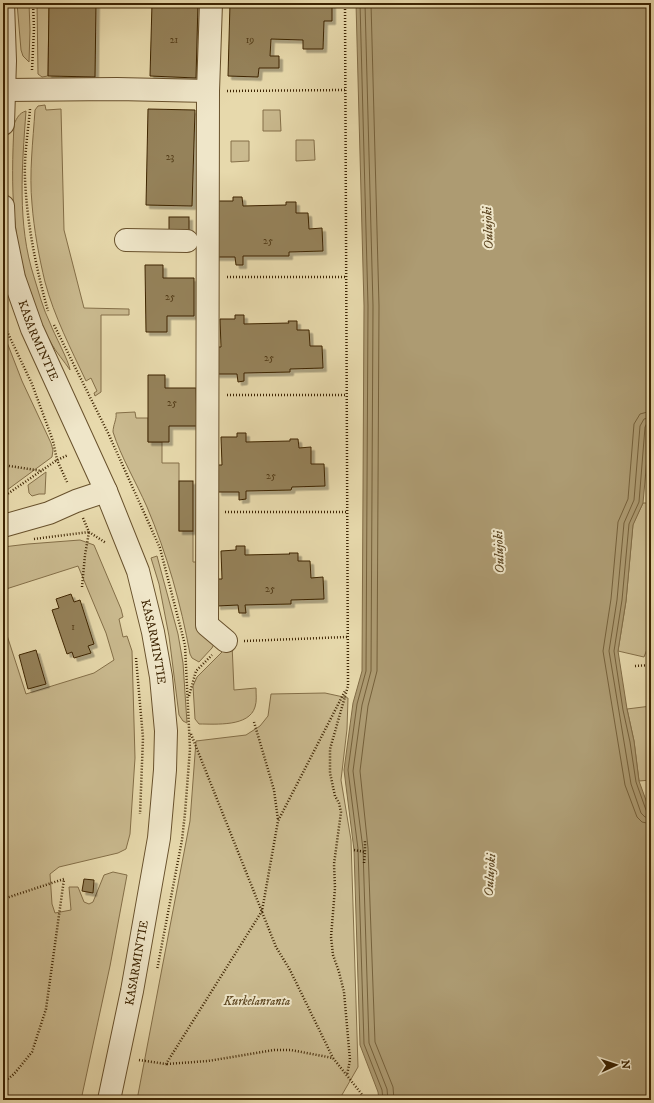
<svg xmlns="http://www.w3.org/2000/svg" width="654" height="1103" font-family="'IM FELL DW Pica',serif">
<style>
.green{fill:#caba8f;stroke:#846f48}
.water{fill:#ad9b72;stroke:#806b45}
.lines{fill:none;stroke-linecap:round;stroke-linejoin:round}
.shore{stroke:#75603a;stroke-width:1}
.building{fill:#95825a;stroke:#3d2402;filter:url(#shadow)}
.minor-casing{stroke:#68512c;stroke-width:24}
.path{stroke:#3d2402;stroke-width:2.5;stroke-dasharray:1 2;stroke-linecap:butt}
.minor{stroke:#efe6c9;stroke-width:22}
.labels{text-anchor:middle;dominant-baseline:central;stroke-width:4;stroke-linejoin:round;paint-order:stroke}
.number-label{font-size:10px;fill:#533c18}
.street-label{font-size:12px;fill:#3d2402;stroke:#efe6c9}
.park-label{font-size:12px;font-style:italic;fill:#604a25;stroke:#efe6c9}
.water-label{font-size:13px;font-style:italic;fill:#5f4824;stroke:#efe6c9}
</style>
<defs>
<filter id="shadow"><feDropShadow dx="3.5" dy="3.5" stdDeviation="0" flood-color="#0004"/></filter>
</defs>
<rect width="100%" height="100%" fill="#e7d9ac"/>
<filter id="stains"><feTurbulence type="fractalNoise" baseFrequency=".005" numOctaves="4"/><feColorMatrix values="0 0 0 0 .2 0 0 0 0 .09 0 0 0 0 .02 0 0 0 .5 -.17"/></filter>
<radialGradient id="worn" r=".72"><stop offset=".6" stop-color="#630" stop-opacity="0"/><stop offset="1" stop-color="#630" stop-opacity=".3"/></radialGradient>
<g class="green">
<path d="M17,3H29L30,30L29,62L23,56L21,50Z"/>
<path d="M37,3H49L48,76L42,77L38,74Z"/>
<path d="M45,105L46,110L61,109L64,230L84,308L129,309V315H101V392L95,396L94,393L97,391L91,378L86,381C71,349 54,316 45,282C39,257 34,230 32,204C29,173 33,141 35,110L38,106Z"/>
<path d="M263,110H280L281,131H263Z"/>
<path d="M26,111C22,167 17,224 34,277C39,293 43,309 50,323C54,334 69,361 70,370C64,361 56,352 51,343C44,331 39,317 34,304C11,241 11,189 14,124C17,118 19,113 26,111Z"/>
<path d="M296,140H314L315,160L296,161Z"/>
<path d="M231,141H249V161L231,162Z"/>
<path d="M3,332L22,381L51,443L53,450L52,457L3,493V399L6,392L3,390Z"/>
<path d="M135,412L136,418H148V442H162V463H179V531H193V562H199L214,644L212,648L199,662L192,658L190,654C181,604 167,554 147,507C136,482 121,457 113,432C113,425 117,419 116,413Z"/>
<path d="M46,472L45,494H39L32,496L29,493L28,485Z"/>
<path d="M643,503H651V639L644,657L618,651L626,601L633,524Z"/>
<path d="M80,540L94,545L121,609L123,617L119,619L123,637L127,636L132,651L135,758L130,834L126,849L118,853L59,867L50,874L52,904L55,913L71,910L69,887H78L84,902L89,904L93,902L104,875L113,872L127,875L110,966L81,1100H3V626H4L26,694L94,673L114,660L106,633L78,566L3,590V547L28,544Z"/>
<path d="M157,556L178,634L183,663L187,723L183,721L179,715L169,636L159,584L151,558Z"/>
<path d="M232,644L234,690L256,688C256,695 257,701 255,707C249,727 216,724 199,724L195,719L193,686L197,677L228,646Z"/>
<path d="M325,693L348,698L347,729L341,780L351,840L358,1067L339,1100H137L190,821L196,741L246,735L260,726L268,716L271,694Z"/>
<path d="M651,706V780L639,781L634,741L627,709Z"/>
</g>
<path class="water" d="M356,3H651V414L643,503L633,525L626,601L618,651L627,709L634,741L639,781L651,814V1100H379L378,1092L360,1045L354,850L344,770L353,703L362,671L364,306Z"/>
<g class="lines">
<g class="shore">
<path d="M360,3L368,306L366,671L357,704L348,770L358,849L364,1044L382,1090L383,1100"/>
<path d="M365,3L373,306L371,671L362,705L353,771L363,849L369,1043L387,1089L388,1100"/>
<path d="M371,3L379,306L377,671L368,706L360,771L368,848L375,1042L393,1087L394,1100"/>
<path d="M651,411L640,414L634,424L628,499L618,522L611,599L603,651L625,785L637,817L642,822L651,824"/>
<path d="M651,417L644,419L640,426L634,500L624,523L617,600L609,651L631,784L641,813L645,817L651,818"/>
<path d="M651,422L647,423L645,427L639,502L629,524L622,600L614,651L623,710L630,742L636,782L646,810L648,813H651"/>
</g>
</g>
<g class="building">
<path d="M49,3H96L95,77L48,76Z"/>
<path d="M152,3H198L196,78L150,76Z"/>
<path d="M230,3H332V21H324L323,49H303V40L271,39L270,56H279V68H259L258,77L228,76Z"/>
<path d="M148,109L195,110L192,206L146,205Z"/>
<path d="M233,197H242L243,206L286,205V202H296V213H308L309,229L322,228L323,251L289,252V256H243V265H236L235,257H214L218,201H233Z"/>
<rect x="169" y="217" width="20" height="18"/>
<path d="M145,265H163V278H194V316H167V332H146Z"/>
<path d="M235,315H244V324L289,323L288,321H297V330H309L310,346H322L323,368L290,369V372L244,373V381L238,382L237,374H216V347H221L220,319H235Z"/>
<path d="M148,375H165V388H196L197,426H169V442H148Z"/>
<path d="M237,433H246V442L290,441V439H298L299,448L311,447V464H324L325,486L292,487L291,490L246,491V499L239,500V492H218L217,465H222L221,437H237Z"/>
<rect x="179" y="481" width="14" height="50"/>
<path d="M236,546H245V555L290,554L289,553H298V561H310L311,578L323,577L324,599L291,600V604L245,605L246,613H239L238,605L217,606V579H222L221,551L236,550Z"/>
<path d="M71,594L74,602L80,600L94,644L88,646L91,653L74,658L72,652L67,654L52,610L59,608L56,599Z"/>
<path d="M36,650L46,684L28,689L19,655Z"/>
<path d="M84,879L94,880L93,893L82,891Z"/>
</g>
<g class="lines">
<defs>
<g id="minor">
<path d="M211,3L208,91L207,625L226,641"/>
<path d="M5,90L117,89L208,91"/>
<path d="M3,124L5,61L3,3"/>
<path id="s1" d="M3,206L4,229L14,278L32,329L106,491L138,571L153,632L161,677L166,731L165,770L159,838L132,991L109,1100"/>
<path d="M126,240L187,241"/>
<path d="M3,526L49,513L76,501L106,491"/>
</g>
</defs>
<use href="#minor" class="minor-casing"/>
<g class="path">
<path d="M345,3L348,686L330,749V773L335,796L339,803L341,812L334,864L335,888L331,937L333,955L339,972L344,992L350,1060L347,1075"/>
<path d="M32,70L34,29L33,3"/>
<path d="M227,91L346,90"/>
<path d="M30,109C28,132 24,156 25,179C27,224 36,268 48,311"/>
<path d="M227,277H346"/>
<path d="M3,323L32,384L53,441L57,460L68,484"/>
<path d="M54,325L109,435L160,548L185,645L190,749L185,813L182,840L157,970"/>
<path d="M227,395H346"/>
<path d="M3,405L5,408L3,415"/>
<path d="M3,465L42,471"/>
<path d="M3,497L57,460L68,455"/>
<path d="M225,512H347"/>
<path d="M83,518L89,532L106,543"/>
<path d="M34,539L89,532"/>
<path d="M82,587L85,555L89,532"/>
<path d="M244,641L347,637"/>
<path d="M136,658L143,738L140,814"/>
<path d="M635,666L651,665"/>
<path d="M189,696L196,671L212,655"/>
<path d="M254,722L274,790L278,820"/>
<path d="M191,734L276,947L290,970L333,1058"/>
<path d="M354,850L365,852V840"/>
<path d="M364,863L365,852"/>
<path d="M3,899L64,879L46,1009L32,1052L14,1074L3,1083"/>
<path d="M139,1060L166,1064L262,911L278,821L345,691"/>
<path d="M167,1064L208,1061L274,1050H291L333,1058L364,1097L365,1100"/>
</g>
<use href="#minor" class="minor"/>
</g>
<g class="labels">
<g class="number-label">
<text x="174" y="40">21</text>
<text x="250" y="40">19</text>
<text x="170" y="157">23</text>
<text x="268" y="241">25</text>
<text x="170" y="297">25</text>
<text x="269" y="358">25</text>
<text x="172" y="403">25</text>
<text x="271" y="476">25</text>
<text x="270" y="589">25</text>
<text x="73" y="627">1</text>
</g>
<g class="street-label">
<text stroke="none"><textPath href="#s1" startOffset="140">KASARMINTIE</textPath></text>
<text stroke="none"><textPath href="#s1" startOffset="464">KASARMINTIE</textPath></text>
<text transform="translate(137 963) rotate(-80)">KASARMINTIE</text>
</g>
<g class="park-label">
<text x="257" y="1001">Kurkelanranta</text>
</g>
<g class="water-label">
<text transform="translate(488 228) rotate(-92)">Oulujoki</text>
<text transform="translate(499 552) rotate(-92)">Oulujoki</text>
<text transform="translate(490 875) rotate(-86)">Oulujoki</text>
</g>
</g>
<rect width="654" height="1103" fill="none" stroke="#e7d9ac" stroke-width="16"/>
<rect x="4" y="4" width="646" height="1095" fill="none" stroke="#3d2402" stroke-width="2"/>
<rect x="8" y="8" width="638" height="1087" fill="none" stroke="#3d2402"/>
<g transform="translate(616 1065) rotate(87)" stroke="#efe6c9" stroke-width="3" paint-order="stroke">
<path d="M0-3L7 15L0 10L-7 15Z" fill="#3d2402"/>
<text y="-6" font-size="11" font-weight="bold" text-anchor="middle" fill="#3d2402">N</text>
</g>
<rect width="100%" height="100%" filter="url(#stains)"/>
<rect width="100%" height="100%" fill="url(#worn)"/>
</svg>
